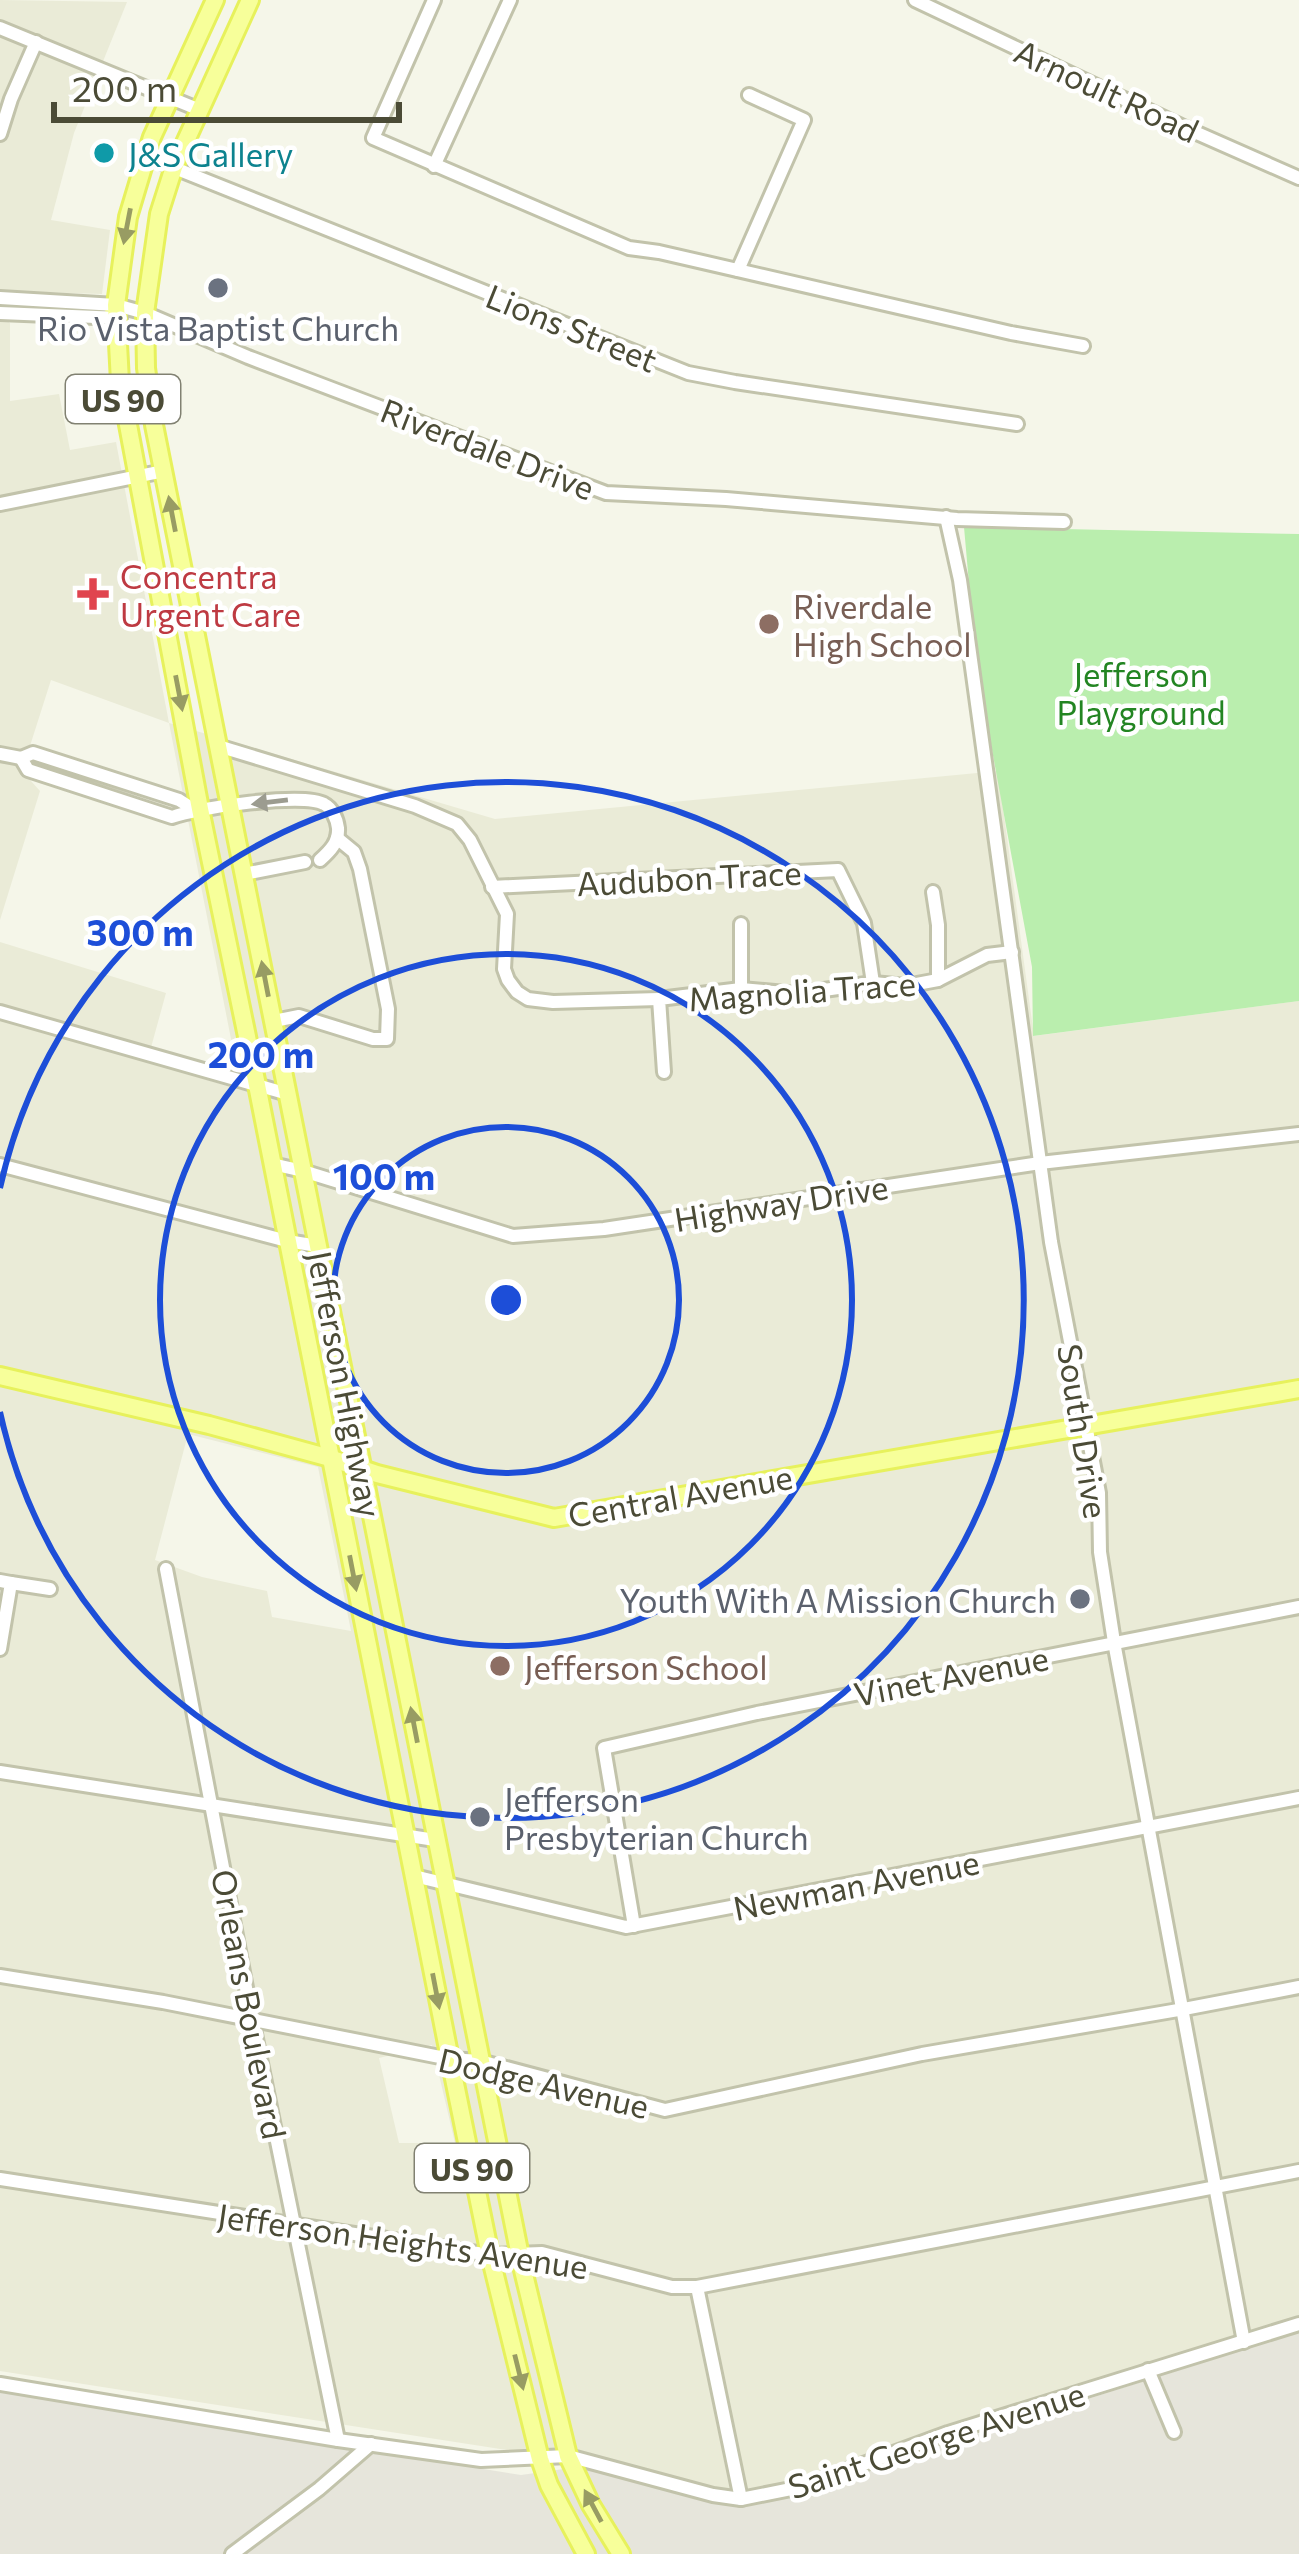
<svg xmlns="http://www.w3.org/2000/svg" width="1299" height="2554" font-family="Commissioner,sans-serif">
<style>
.residential{fill:#eaebd7;fill-rule:evenodd}
.industrial{fill:#e6e5db}
.green{fill:#baeeae}
.lines{fill:none;stroke-linecap:round;stroke-linejoin:round}
.minor-casing{stroke:#c2c3ab;stroke-width:18}
.major-casing{stroke:#e7f15c;stroke-width:22}
.minor{stroke:#fff;stroke-width:12}
.major{stroke:#f7ff9a;stroke-width:16}
.oneway{fill:#989c63}
.oneway2{fill:#9c9c90}
.ring{fill:none;stroke:#1d4ed8;stroke-width:6}
.culture-dot{fill:#0f9aa8;stroke:#fff;stroke-width:4.5}
.worship-dot{fill:#6b7280;stroke:#fff;stroke-width:4.5}
.health-dot{fill:#e0444e;stroke:#fff;stroke-width:4.5}
.education-dot{fill:#8d6e63;stroke:#fff;stroke-width:4.5}
.labels{text-anchor:middle;dominant-baseline:central;stroke-width:9;stroke-linejoin:round;paint-order:stroke}
.shield{fill:#fff;stroke:#818172;stroke-width:3}
.shield-label{font-size:30px;font-weight:bold;fill:#4b4b36}
.street-label{font-size:33px;fill:#4b4b36;stroke:#fff}
.culture-label{font-size:33px;fill:#0d838f;stroke:#fff;text-anchor:start}
.worship-label{font-size:33px;fill:#5b616d;stroke:#fff}
.health-label{font-size:33px;fill:#be3a42;stroke:#fff;text-anchor:start}
.education-label{font-size:33px;fill:#785e54;stroke:#fff;text-anchor:start}
.park-label{font-size:33px;fill:#238522;stroke:#fff}
.centre{fill:#1d4ed8;stroke:#fff;stroke-width:6}
.ring-label{font-size:36px;text-anchor:middle;font-weight:bold;fill:#1d4ed8;stroke:#fff;stroke-width:9;stroke-linejoin:round;paint-order:stroke}
</style>
<rect width="100%" height="100%" fill="#f5f6e9"/>
<g class="residential">
<path d="M0,0L127,2L74,133L51,220L110,230L102,294L0,291Z"/>
<path d="M0,315L10,323V401L59,394L70,450L116,442L169,723L495,819L998,771L1034,1036L1299,1001V2328L801,2492L756,2504L719,2501L585,2466L519,2452L0,2371V942L166,993L147,1062L241,1090L169,723L51,680L22,771L40,791L0,920ZM188,1434L318,1467L351,1631L272,1617L267,1591L202,1577L155,1560ZM432,2045L455,2143H399L379,2058Z"/>
</g>
<path class="industrial" d="M1299,2332V2554H0V2391L521,2475L585,2466L719,2501L756,2504Z"/>
<path class="green" d="M964,527L1299,534V1001L1033,1036L1032,967L976,663Z"/>
<g class="lines">
<defs>
<g id="minor">
<path d="M434,0L373,138L629,248L659,252L1011,333L1083,346"/>
<path d="M915,0L1181,126L1299,178"/>
<path d="M0,28L200,110"/>
<path d="M0,134L11,99L36,42"/>
<path d="M147,157L688,373L735,382L1017,424"/>
<path d="M434,166L510,0"/>
<path d="M738,270L804,120L749,95"/>
<path d="M0,298L116,305L145,313L248,357L606,493L726,499L957,519L1064,522"/>
<path d="M0,313L120,318"/>
<path d="M0,504L164,471"/>
<path d="M946,517L960,580L1051,1242L1099,1493L1100,1552L1114,1642L1244,2342"/>
<path d="M218,746L415,806L457,824L470,840L507,914L504,969L508,980L517,992L528,999L553,1002L659,999"/>
<path d="M0,754L21,758"/>
<path d="M193,809L179,800L33,753L21,758L28,770L172,817C196,808 304,792 324,804C332,808 337,819 338,828C339,842 330,851 320,860"/>
<path d="M244,874L305,862"/>
<path d="M492,887L838,870L864,923L873,983"/>
<path d="M933,892L938,925V980"/>
<path d="M741,924V989"/>
<path d="M0,1012L288,1094"/>
<path d="M274,1021L299,1016L373,1039H387L388,1009L360,869L354,852L337,838"/>
<path d="M664,1072L659,999L741,989L796,994L873,983L906,986L938,980L987,955L1012,952"/>
<path d="M272,1164L303,1171L513,1236L604,1229L1040,1163L1299,1134"/>
<path d="M0,1165L287,1241L318,1246"/>
<path d="M166,1569L252,2019L338,2440"/>
<path d="M0,1581L11,1583L0,1649"/>
<path d="M11,1583L50,1589"/>
<path d="M0,1772L435,1840"/>
<path d="M414,1876L626,1927L1299,1798"/>
<path d="M634,1926L604,1748L757,1713L1299,1607"/>
<path d="M0,1976L163,2002L450,2059L480,2061L665,2110L922,2054L1184,2009L1299,1987"/>
<path d="M0,2179L490,2255L542,2253L672,2287H697L1299,2171"/>
<path d="M697,2287L741,2499"/>
<path d="M1148,2370L1174,2432"/>
<path d="M0,2384L338,2440L481,2460L568,2456L713,2495L741,2499L801,2487L948,2433L1299,2324"/>
<path d="M232,2554L319,2489L371,2444"/>
</g>
<g id="major">
<path d="M215,0L152,137L128,217L116,305L120,382L200,809L257,1085L450,2059L490,2255L540,2459L549,2485L586,2554"/>
<path d="M250,0L174,167L159,214L145,313L146,368L154,425L218,746L522,2266L568,2456L591,2505L621,2554"/>
<path d="M0,1376L209,1425L330,1458L377,1474L554,1518L1299,1389"/>
</g>
</defs>
<use href="#minor" class="minor-casing"/>
<use href="#major" class="major-casing"/>
<use href="#minor" class="minor"/>
<use href="#major" class="major"/>
</g>
<defs><path id="oneway-solid" d="M-6-.8H1V-3.2L6.5 0L1 3.2V.8H-6Z" transform="scale(3)"/></defs>
<g class="oneway">
<use href="#oneway-solid" transform="translate(127 226) rotate(101)"/>
<use href="#oneway-solid" transform="translate(172 514) rotate(-101)"/>
<use href="#oneway-solid" transform="translate(179 693) rotate(79)"/>
<use href="#oneway-solid" transform="translate(265 979) rotate(-101)"/>
<use href="#oneway-solid" transform="translate(353 1573) rotate(79)"/>
<use href="#oneway-solid" transform="translate(414 1725) rotate(-101)"/>
<use href="#oneway-solid" transform="translate(436 1991) rotate(79)"/>
<use href="#oneway-solid" transform="translate(519 2372) rotate(76)"/>
<use href="#oneway-solid" transform="translate(593 2506) rotate(-118)"/>
</g>
<use class="oneway2" href="#oneway-solid" transform="translate(270 802) rotate(173)"/>
<g class="ring">
<circle cx="506" cy="1300" r="173"/>
<circle cx="506" cy="1300" r="346"/>
<path d="M0 1188A518 518 0 1 1 0 1412"/>
</g>
<circle class="culture-dot" cx="104" cy="153" r="12"/>
<g class="worship-dot">
<circle cx="218" cy="288" r="12"/>
<circle cx="1080" cy="1599" r="12"/>
<circle cx="480" cy="1817" r="12"/>
</g>
<path class="health-dot" d="M87 576h12v12h12v12h-12v12h-12v-12h-12v-12h12z"/>
<g class="education-dot">
<circle cx="769" cy="624" r="12"/>
<circle cx="500" cy="1666" r="12"/>
</g>
<g class="labels">
<g class="shield">
<rect x="66" y="375" width="114" height="48" rx="9"/>
<rect x="415" y="2144" width="114" height="48" rx="9"/>
</g>
<g class="shield-label">
<text x="123" y="399">US 90</text>
<text x="472" y="2168">US 90</text>
</g>
<g class="street-label">
<text transform="translate(1107 90) rotate(25)">Arnoult Road</text>
<text transform="translate(572 327) rotate(22)">Lions Street</text>
<text transform="translate(488 448) rotate(21)">Riverdale Drive</text>
<text transform="translate(689 877) rotate(-3)">Audubon Trace</text>
<text transform="translate(802 990) rotate(-4)">Magnolia Trace</text>
<text transform="translate(781 1202) rotate(-9)">Highway Drive</text>
<text transform="translate(346 1384) rotate(79)">Jefferson Highway</text>
<text transform="translate(1084 1431) rotate(81)">South Drive</text>
<text transform="translate(680 1495) rotate(-10)">Central Avenue</text>
<text transform="translate(951 1675) rotate(-11)">Vinet Avenue</text>
<text transform="translate(856 1884) rotate(-11)">Newman Avenue</text>
<text transform="translate(250 2004) rotate(79)">Orleans Boulevard</text>
<text transform="translate(544 2082) rotate(13)">Dodge Avenue</text>
<text transform="translate(403 2240) rotate(8)">Jefferson Heights Avenue</text>
<text transform="translate(936 2439) rotate(-18)">Saint George Avenue</text>
</g>
<g class="culture-label">
<text x="128" y="153">J&amp;S Gallery</text>
</g>
<g class="worship-label">
<text x="218" y="327">Rio Vista Baptist Church</text>
<text x="1056" y="1599" text-anchor="end">Youth With A Mission Church</text>
<text x="504" y="1798" text-anchor="start">Jefferson<tspan x="504" dy="38">Presbyterian Church</tspan></text>
</g>
<g class="health-label">
<text x="120" y="575">Concentra<tspan x="120" dy="38">Urgent Care</tspan></text>
</g>
<g class="education-label">
<text x="793" y="605">Riverdale<tspan x="793" dy="38">High School</tspan></text>
<text x="524" y="1666">Jefferson School</text>
</g>
<g class="park-label">
<text x="1141" y="673">Jefferson<tspan x="1141" dy="38">Playground</tspan></text>
</g>
</g>
<circle cx="506" cy="1300" r="18" class="centre"/>
<g class="ring-label">
<text x="140" y="946">300 m</text>
<text x="261" y="1068">200 m</text>
<text x="384" y="1190">100 m</text>
</g>
<path d="M54 102v18h345v-18" fill="none" stroke="#4b4b36" stroke-width="6"/>
<text x="72" y="102" font-size="36" fill="#4b4b36" stroke="#ffffff" stroke-width="9" paint-order="stroke">200 m</text>
</svg>
